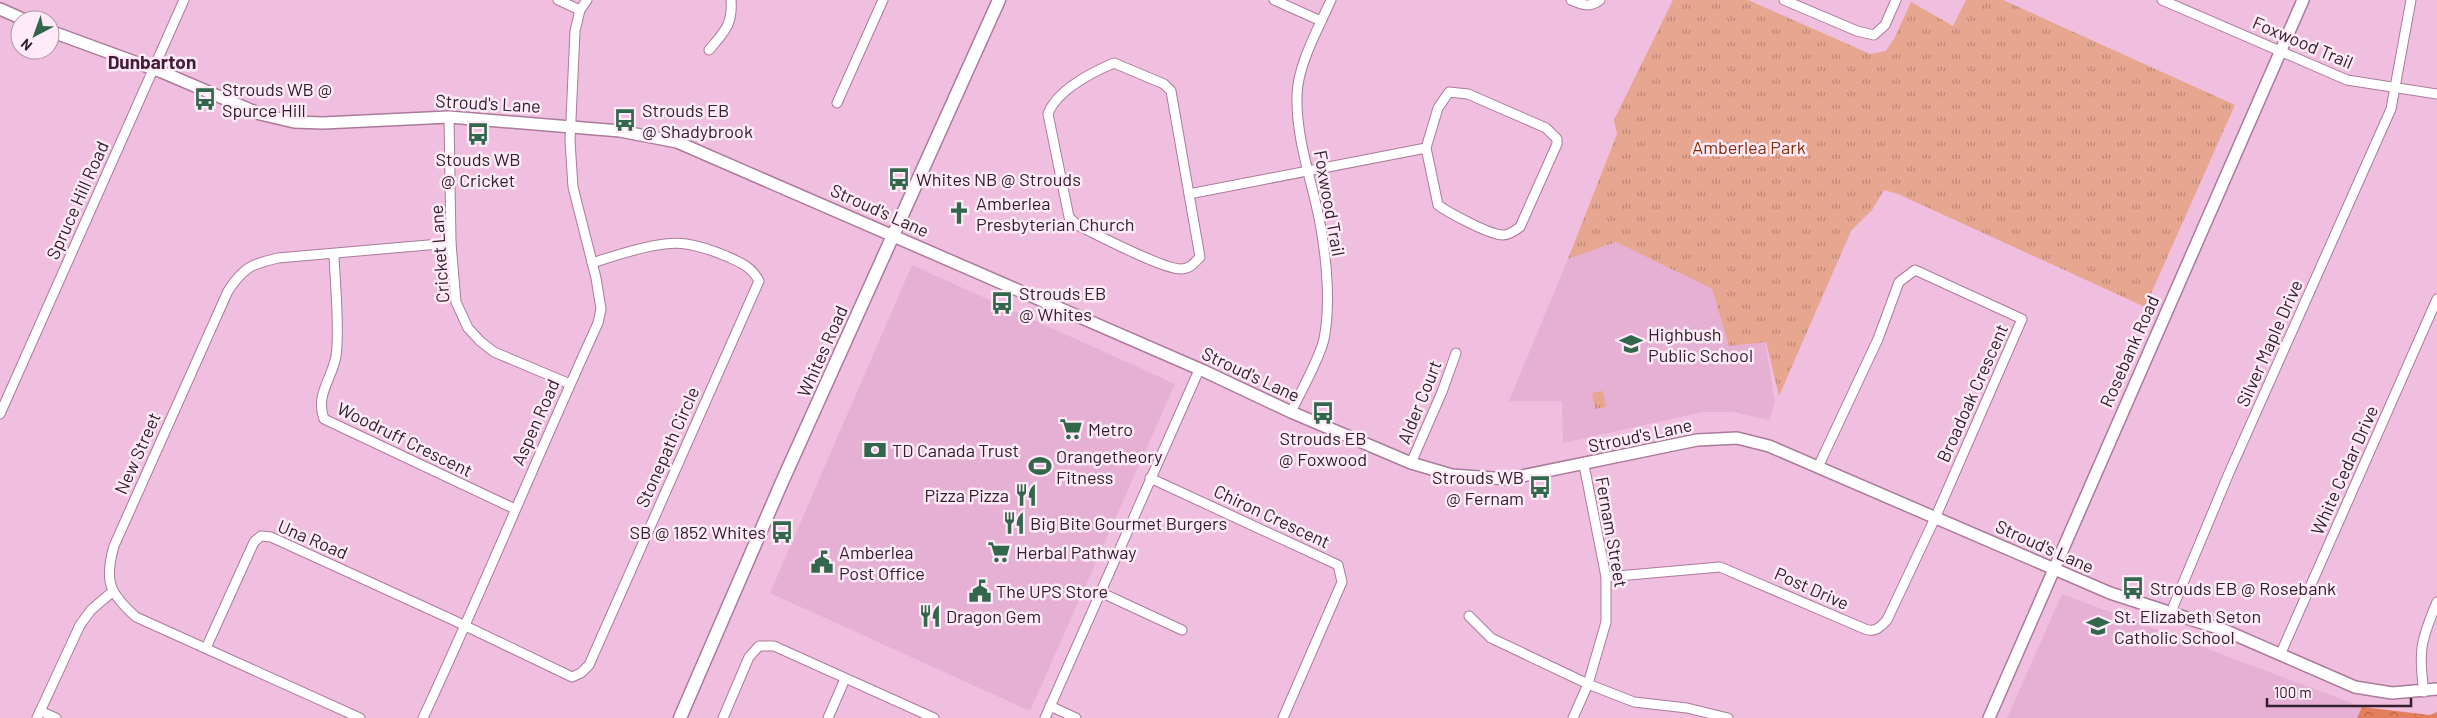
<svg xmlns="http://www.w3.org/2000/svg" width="2437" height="718" font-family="Barlow,sans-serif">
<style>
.built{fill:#e6afd4}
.forest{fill:url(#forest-crowns)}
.park{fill:url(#park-tufts)}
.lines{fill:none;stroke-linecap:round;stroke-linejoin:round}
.minor-casing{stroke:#aa7b9a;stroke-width:11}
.tertiary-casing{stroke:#aa7b9a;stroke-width:14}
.secondary-casing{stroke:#aa7b9a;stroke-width:15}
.minor{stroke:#fff;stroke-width:9}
.tertiary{stroke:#fff;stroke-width:11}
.secondary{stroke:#fff;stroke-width:12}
.labels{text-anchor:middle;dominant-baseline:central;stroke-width:5;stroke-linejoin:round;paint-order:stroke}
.street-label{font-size:18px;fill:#32202c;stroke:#ffeaf7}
.poi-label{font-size:18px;fill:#32202c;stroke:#ffeaf7;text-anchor:start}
.park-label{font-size:18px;fill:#862c05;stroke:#ffeaf7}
.neighbourhood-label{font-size:19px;font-weight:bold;fill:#441e39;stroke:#ffeaf7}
</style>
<defs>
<pattern id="forest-crowns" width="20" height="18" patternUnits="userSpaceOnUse" patternTransform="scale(1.25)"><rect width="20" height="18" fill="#e47f5d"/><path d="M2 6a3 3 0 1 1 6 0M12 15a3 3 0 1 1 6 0" fill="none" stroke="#b9684d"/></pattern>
<pattern id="park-tufts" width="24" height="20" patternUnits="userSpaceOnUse" patternTransform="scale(1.25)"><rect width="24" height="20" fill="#e6a690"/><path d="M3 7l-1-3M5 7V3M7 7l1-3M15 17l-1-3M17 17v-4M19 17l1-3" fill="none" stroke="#bb8776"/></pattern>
</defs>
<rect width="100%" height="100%" fill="#f0bedf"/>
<g class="built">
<path d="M1616,242L1712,289L1729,345L1765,342L1775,402L1769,420L1733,412H1703L1563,443L1562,401H1509L1568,259Z"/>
<path d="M912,265L1175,384L1030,711L770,593Z"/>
<path d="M2062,594L2362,707L2357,718H2007Z"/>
</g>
<path class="forest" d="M2362,707L2430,715L2437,712V718H2357Z"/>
<g class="park">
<path d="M1673,0H1748L1870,54L1886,51L1894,39L1911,2L1953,26L1966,0H2003L2235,105L2145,307L1898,194L1884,190L1872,210L1851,231L1779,396L1766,342L1729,346L1712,289L1616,242L1568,259L1617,134L1614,120Z"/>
<path d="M1603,391L1606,407L1595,409L1592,393Z"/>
</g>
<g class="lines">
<defs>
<g id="minor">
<path d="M558,0L580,10"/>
<path d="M1274,0L1321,21"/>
<path d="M1571,0C1583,5 1590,8 1600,0"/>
<path d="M1784,0L1857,31L1874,35L1885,25L1896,0"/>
<path d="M2162,0L2347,80L2437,94"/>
<path d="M709,50C724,32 733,25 731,0"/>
<path d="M1114,63L1164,84L1171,91L1200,257C1194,263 1190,269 1181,269C1162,269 1098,235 1077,225L1069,217L1048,114C1056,91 1092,72 1114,63Z"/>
<path d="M1449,92L1468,94L1546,128L1557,139V144L1520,227C1516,230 1509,235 1503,235C1490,235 1449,213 1438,205L1426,148L1438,108Z"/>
<path d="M837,103L883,0"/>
<path d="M449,117L451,243L456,302L468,328L480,341L494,352L570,384"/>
<path d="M1189,194L1426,148"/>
<path d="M334,255C335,283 340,329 336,356C332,379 315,395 324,419L515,509"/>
<path d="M1291,412C1300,393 1320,358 1324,339C1332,299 1325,241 1315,200C1307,167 1296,131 1297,96C1297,66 1319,27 1331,0"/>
<path d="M0,414L184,0"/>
<path d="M1411,463L1442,392L1456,353"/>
<path d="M1150,478L1338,565L1342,582L1283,718"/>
<path d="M1606,577L1720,567L1865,629C1875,633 1880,627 1887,620L1936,516L2022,319L1915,270L1899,282L1878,339L1818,467"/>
<path d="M1100,592L1182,630"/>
<path d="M2171,612L2229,473L2391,109L2411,0"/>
<path d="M1469,616L1491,638L1588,684L1634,702L1687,708L1728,718"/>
<path d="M206,648L254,542L261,536L271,537L453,620L572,677L581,673L589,665L759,281C751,266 741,263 726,256C714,251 699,246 686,244C660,240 617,255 592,263"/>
<path d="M2280,655L2437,299"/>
<path d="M2424,692C2418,651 2421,640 2437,602"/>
<path d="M1050,706L1076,718"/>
<path d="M40,711L56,718"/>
<path d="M37,718L80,625L91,610L112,592"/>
<path d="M360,718L136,617C109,593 104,581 114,546L228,291C243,268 251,264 278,258L451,243"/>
<path d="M423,718C484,587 538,454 598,323L601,309L596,278L573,187L570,141L575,31L580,10L587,0"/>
<path d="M723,718L749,657L759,646H774L934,718"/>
<path d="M828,718L845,679"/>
<path d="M1045,718L1199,370"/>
<path d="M1573,718L1588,684L1606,622V577L1584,465"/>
</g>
<g id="tertiary">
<path d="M0,9L25,20"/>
<path d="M50,31L162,72L260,114L294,122L323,123L449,117L620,131L677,142L1204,371L1291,412L1411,463L1452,475L1507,479L1697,440L1737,438L1769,446L2110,593L2224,630L2355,687L2392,693L2437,689"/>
<path d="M1989,718L2303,0"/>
</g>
<path id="secondary" d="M680,718L782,482L999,0"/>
</defs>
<use href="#minor" class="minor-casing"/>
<use href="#tertiary" class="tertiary-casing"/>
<use href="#secondary" class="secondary-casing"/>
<use href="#minor" class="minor"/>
<use href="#tertiary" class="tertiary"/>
<use href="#secondary" class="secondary"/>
</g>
<defs>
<symbol id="bus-bare" viewBox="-9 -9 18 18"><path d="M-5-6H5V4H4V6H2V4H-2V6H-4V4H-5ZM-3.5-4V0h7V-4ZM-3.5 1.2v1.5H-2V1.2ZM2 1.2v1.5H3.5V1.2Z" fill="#32674c" stroke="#ffeaf7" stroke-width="2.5" paint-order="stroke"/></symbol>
<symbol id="church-bare" viewBox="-9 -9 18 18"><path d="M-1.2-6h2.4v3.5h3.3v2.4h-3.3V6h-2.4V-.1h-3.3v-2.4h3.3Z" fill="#32674c" stroke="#ffeaf7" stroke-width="2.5" paint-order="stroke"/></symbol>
<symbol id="school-bare" viewBox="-9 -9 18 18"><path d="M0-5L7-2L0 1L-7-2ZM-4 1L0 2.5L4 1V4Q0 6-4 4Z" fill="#32674c" stroke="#ffeaf7" stroke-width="2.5" paint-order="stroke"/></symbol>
<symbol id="supermarket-bare" viewBox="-9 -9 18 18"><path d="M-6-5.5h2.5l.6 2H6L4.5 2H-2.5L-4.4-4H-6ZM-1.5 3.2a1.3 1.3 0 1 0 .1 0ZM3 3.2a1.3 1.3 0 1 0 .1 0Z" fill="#32674c" stroke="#ffeaf7" stroke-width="2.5" paint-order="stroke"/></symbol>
<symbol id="bank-bare" viewBox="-9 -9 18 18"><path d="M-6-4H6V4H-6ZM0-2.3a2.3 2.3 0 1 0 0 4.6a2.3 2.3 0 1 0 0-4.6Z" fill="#32674c" stroke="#ffeaf7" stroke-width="2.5" paint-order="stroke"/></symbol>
<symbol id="stadium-bare" viewBox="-9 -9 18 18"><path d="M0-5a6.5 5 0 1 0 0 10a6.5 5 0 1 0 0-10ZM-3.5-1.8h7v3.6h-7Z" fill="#32674c" stroke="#ffeaf7" stroke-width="2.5" paint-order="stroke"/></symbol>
<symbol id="restaurant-bare" viewBox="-9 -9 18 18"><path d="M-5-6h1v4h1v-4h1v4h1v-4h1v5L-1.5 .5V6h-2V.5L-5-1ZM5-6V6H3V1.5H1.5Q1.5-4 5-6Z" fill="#32674c" stroke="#ffeaf7" stroke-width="2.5" paint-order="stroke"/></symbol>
<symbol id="civic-bare" viewBox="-9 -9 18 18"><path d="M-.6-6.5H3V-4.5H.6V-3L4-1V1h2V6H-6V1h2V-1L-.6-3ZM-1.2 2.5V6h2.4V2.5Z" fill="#32674c" stroke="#ffeaf7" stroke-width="2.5" paint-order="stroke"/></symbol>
</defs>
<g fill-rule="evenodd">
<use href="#bus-bare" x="189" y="83" width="32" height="32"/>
<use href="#bus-bare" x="609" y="104" width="32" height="32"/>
<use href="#bus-bare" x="462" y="118" width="32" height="32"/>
<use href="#bus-bare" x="883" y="163" width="32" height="32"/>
<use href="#church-bare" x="943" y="197" width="32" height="32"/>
<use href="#bus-bare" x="986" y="287" width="32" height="32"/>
<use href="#school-bare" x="1615" y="328" width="32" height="32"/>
<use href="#bus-bare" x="1307" y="397" width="32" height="32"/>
<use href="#supermarket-bare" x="1055" y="413" width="32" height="32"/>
<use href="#bank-bare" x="859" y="434" width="32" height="32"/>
<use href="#stadium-bare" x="1024" y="450" width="32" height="32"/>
<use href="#bus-bare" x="1524" y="471" width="32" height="32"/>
<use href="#restaurant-bare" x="1010" y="479" width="32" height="32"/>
<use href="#restaurant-bare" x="998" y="507" width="32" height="32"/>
<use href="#bus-bare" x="766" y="516" width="32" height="32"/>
<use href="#supermarket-bare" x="983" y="536" width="32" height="32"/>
<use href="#civic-bare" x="806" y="546" width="32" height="32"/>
<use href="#bus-bare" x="2117" y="572" width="32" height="32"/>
<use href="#civic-bare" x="964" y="575" width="32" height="32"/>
<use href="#restaurant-bare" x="914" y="600" width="32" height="32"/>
<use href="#school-bare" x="2082" y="610" width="32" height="32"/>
</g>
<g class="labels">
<g class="street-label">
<text transform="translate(2303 42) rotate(23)">Foxwood Trail</text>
<text transform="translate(488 103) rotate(3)">Stroud's Lane</text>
<text transform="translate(77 200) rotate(-66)">Spruce Hill Road</text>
<text transform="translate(1330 203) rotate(80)">Foxwood Trail</text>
<text transform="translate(880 210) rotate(24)">Stroud's Lane</text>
<text transform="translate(439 254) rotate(-94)">Cricket Lane</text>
<text transform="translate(2269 343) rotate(-66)">Silver Maple Drive</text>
<text transform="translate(822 351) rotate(-66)">Whites Road</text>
<text transform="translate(2129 351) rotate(-66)">Rosebank Road</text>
<text transform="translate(1251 374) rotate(25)">Stroud's Lane</text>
<text transform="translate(1972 393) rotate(-66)">Broadoak Crescent</text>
<text transform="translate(1419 402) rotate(-68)">Alder Court</text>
<text transform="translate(535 422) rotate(-66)">Aspen Road</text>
<text transform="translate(1640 435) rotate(-12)">Stroud's Lane</text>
<text transform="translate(405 439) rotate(26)">Woodruff Crescent</text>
<text transform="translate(667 447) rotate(-66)">Stonepath Circle</text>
<text transform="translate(137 453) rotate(-66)">New Street</text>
<text transform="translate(2344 470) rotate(-66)">White Cedar Drive</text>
<text transform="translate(1272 516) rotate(25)">Chiron Crescent</text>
<text transform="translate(1612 532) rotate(80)">Fernam Street</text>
<text transform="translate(313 539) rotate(23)">Una Road</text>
<text transform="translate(2045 546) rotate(24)">Stroud's Lane</text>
<text transform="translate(1812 588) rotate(24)">Post Drive</text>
</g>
<g class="poi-label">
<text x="222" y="89">Strouds WB @<tspan x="222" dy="21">Spurce Hill</tspan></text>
<text x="642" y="110">Strouds EB<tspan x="642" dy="21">@ Shadybrook</tspan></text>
<text x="478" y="159" text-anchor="middle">Stouds WB<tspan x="478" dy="21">@ Cricket</tspan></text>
<text x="916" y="179">Whites NB @ Strouds</text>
<text x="976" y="203">Amberlea<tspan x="976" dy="21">Presbyterian Church</tspan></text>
<text x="1019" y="293">Strouds EB<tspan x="1019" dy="21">@ Whites</tspan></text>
<text x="1648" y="334">Highbush<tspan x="1648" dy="21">Public School</tspan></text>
<text x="1088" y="429">Metro</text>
<text x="1323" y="438" text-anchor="middle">Strouds EB<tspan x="1323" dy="21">@ Foxwood</tspan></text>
<text x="892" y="450">TD Canada Trust</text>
<text x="1056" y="456">Orangetheory<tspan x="1056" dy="21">Fitness</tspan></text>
<text x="1524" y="477" text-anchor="end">Strouds WB<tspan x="1524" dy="21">@ Fernam</tspan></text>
<text x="1009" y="495" text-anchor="end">Pizza Pizza</text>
<text x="1030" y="523">Big Bite Gourmet Burgers</text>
<text x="766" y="532" text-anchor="end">SB @ 1852 Whites</text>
<text x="839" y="552">Amberlea<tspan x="839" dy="21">Post Office</tspan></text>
<text x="1016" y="552">Herbal Pathway</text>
<text x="2150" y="588">Strouds EB @ Rosebank</text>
<text x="996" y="591">The UPS Store</text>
<text x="946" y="616">Dragon Gem</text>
<text x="2114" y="616">St. Elizabeth Seton<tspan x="2114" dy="21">Catholic School</tspan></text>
</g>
<g class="park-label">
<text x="1749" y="147">Amberlea Park</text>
</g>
<g class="neighbourhood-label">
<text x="152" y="61">Dunbarton</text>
</g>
</g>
<g transform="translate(35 35) rotate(221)"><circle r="24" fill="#ffeaf7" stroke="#ad99a6"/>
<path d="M0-4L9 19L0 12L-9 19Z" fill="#32674c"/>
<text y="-8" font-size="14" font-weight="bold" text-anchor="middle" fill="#32202c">N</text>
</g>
<path d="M2267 698v8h144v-8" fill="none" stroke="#32202c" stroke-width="2.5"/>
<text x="2274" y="698" font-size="15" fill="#32202c" stroke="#ffeaf7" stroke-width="4" paint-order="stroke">100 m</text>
</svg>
